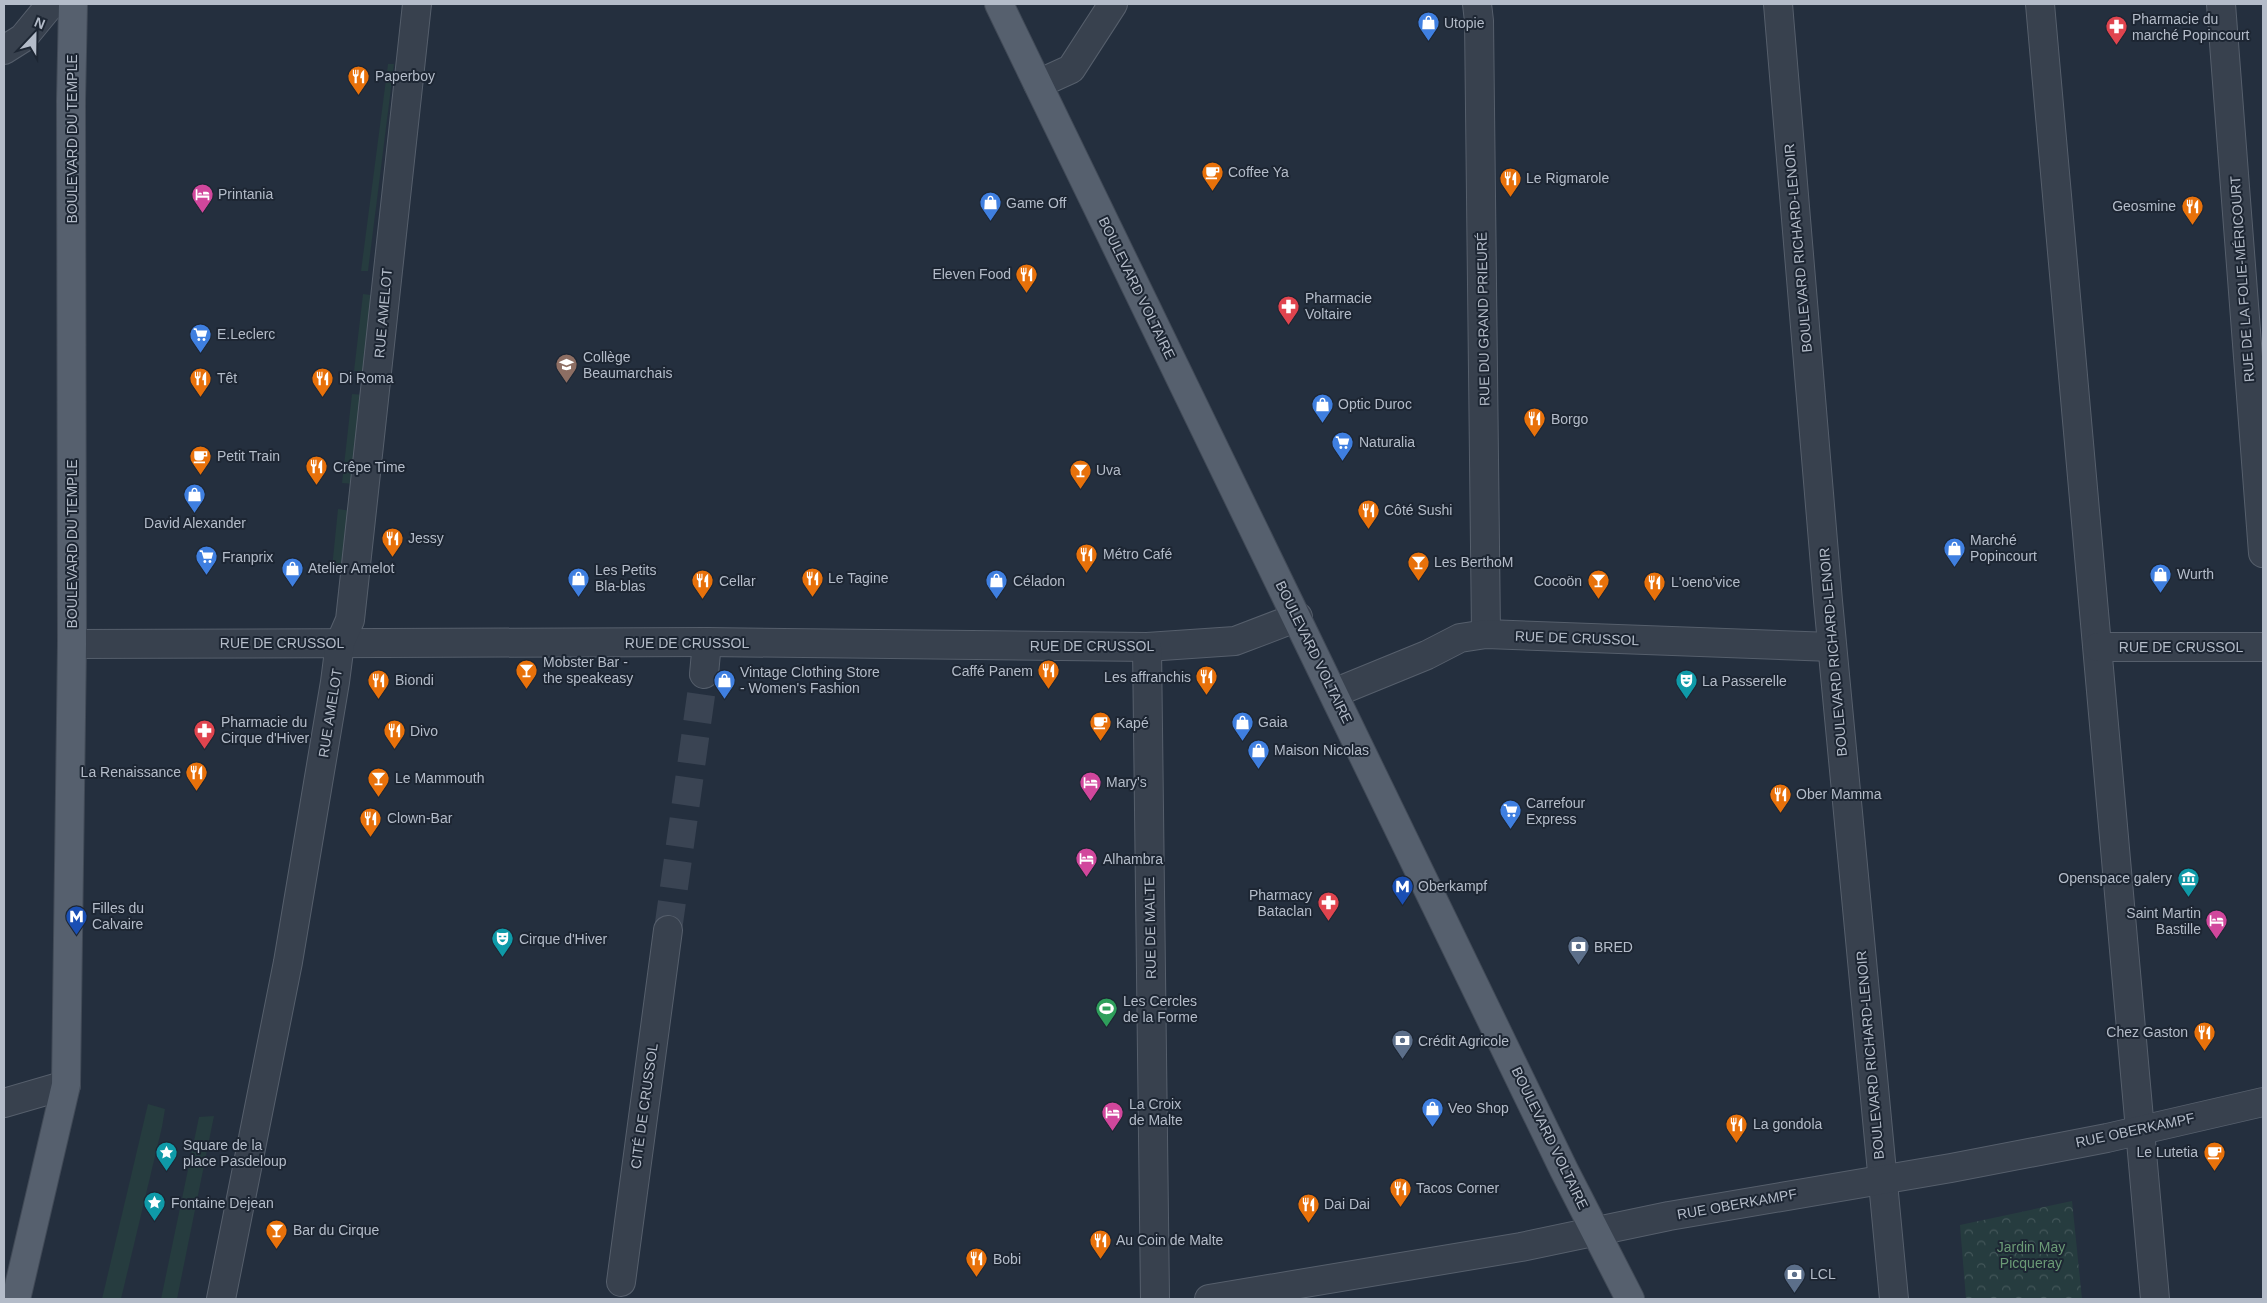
<svg xmlns="http://www.w3.org/2000/svg" width="2267" height="1303" font-family="Arial,sans-serif">
<style>
.grass{fill:#263c3f}
.park{fill:url(#park-crowns)}
.lines{fill:none;stroke-linecap:round;stroke-linejoin:round}
.minor-tunnel{stroke:#3a4453;stroke-width:28;stroke-dasharray:28 14;stroke-linecap:butt}
.minor-casing{stroke:#565f6c;stroke-width:30}
.major-casing{stroke:#414a57;stroke-width:30}
.minor{stroke:#38414e;stroke-width:28}
.major{stroke:#56606e;stroke-width:28}
.labels{text-anchor:middle;dominant-baseline:central;stroke-width:4;stroke-linejoin:round;paint-order:stroke}
.poi-label{font-size:14px;fill:#b4bcc9;stroke:#1d2633;text-anchor:start}
.street-label{font-size:14px;fill:#b4bcc9;stroke:#1d2633}
.park-label{font-size:14px;fill:#6b9a76;stroke:#1d2633}
</style>
<defs>
<pattern id="park-crowns" width="20" height="18" patternUnits="userSpaceOnUse" patternTransform="scale(1.25)"><rect width="20" height="18" fill="#263c3f"/><path d="M2 6a3 3 0 1 1 6 0M12 15a3 3 0 1 1 6 0" fill="none" stroke="#435659"/></pattern>
</defs>
<rect width="100%" height="100%" fill="#242f3e"/>
<g class="grass">
<path d="M388,64H394L368,271H361Z"/>
<path d="M363,294L378,296L368,373L354,371Z"/>
<path d="M352,394L365,395L355,484L342,483Z"/>
<path d="M338,509L352,511L345,570L332,568Z"/>
<path d="M148,1104L165,1109L162,1127L121,1299H102Z"/>
<path d="M214,1116L177,1299H161L199,1117Z"/>
</g>
<path class="park" d="M2072,1201L2082,1299H1966L1960,1225Z"/>
<g class="lines">
<path class="minor-tunnel" d="M668,930L704,674"/>
<defs>
<g id="minor">
<path d="M1477,4L1479,21L1486,634"/>
<path d="M1778,4L1828,601L1894,1299"/>
<path d="M2040,4L2155,1299"/>
<path d="M2221,4L2263,553"/>
<path d="M4,50L23,38L51,4"/>
<path d="M1038,84L1071,69L1113,4"/>
<path d="M72,644L707,642L1147,647L1235,641L1298,617"/>
<path d="M1147,647L1155,1299"/>
<path d="M2098,647H2263"/>
<path d="M704,674L707,642"/>
<path d="M1334,693L1427,655L1460,638L1486,634L1832,647"/>
<path d="M4,1103L66,1085"/>
<path d="M621,1282L668,930"/>
<path d="M221,1299L288,962L335,682L340,643L350,620L417,4"/>
<path d="M1209,1299L1521,1247L1669,1216L1951,1168L2107,1138L2263,1102"/>
</g>
<g id="major">
<path d="M999,4L1564,1170L1630,1299"/>
<path d="M16,1299L66,1085L72,644L71,101L73,4"/>
</g>
</defs>
<use href="#minor" class="minor-casing"/>
<use href="#major" class="major-casing"/>
<use href="#minor" class="minor"/>
<use href="#major" class="major"/>
</g>
<defs>
<symbol id="shop-pin" viewBox="-11 -11 22 30"><path d="M0 17L-7.5 6A9.5 9.5 0 1 1 7.5 6Z" fill="#3f7fe0" stroke="#1d2633"/><path d="M-5-2.5h2.3a2.7 3.5 0 0 1 5.4 0H5L5.5 6h-11ZM-1.5-2.5h3a1.5 2.3 0 0 0-3 0Z" fill="#fff"/></symbol>
<symbol id="pharmacy-pin" viewBox="-11 -11 22 30"><path d="M0 17L-7.5 6A9.5 9.5 0 1 1 7.5 6Z" fill="#e0444e" stroke="#1d2633"/><path d="M-2-6h4v4h4v4h-4v4h-4v-4h-4v-4h4Z" fill="#fff"/></symbol>
<symbol id="restaurant-pin" viewBox="-11 -11 22 30"><path d="M0 17L-7.5 6A9.5 9.5 0 1 1 7.5 6Z" fill="#e8710a" stroke="#1d2633"/><path d="M-5-6h1v4h1v-4h1v4h1v-4h1v5L-1.5 .5V6h-2V.5L-5-1ZM5-6V6H3V1.5H1.5Q1.5-4 5-6Z" fill="#fff"/></symbol>
<symbol id="cafe-pin" viewBox="-11 -11 22 30"><path d="M0 17L-7.5 6A9.5 9.5 0 1 1 7.5 6Z" fill="#e8710a" stroke="#1d2633"/><path d="M-5.5-4.5H6V0H3Q3 3.5 0 3.5H-2.5Q-5.5 3.5-5.5 0ZM3-3.2v2h1.7v-2ZM-6 4.5H4V6H-6Z" fill="#fff"/></symbol>
<symbol id="hotel-pin" viewBox="-11 -11 22 30"><path d="M0 17L-7.5 6A9.5 9.5 0 1 1 7.5 6Z" fill="#d1479c" stroke="#1d2633"/><path d="M-6-4.5h1.5V1H6V5H4.5V3h-9V5H-6ZM-4 0a1.8 1.8 0 1 1 3.6 0ZM.5 0V-2.5h3Q6-2.5 6 0Z" fill="#fff"/></symbol>
<symbol id="supermarket-pin" viewBox="-11 -11 22 30"><path d="M0 17L-7.5 6A9.5 9.5 0 1 1 7.5 6Z" fill="#3f7fe0" stroke="#1d2633"/><path d="M-6-5.5h2.5l.6 2H6L4.5 2H-2.5L-4.4-4H-6ZM-1.5 3.2a1.3 1.3 0 1 0 .1 0ZM3 3.2a1.3 1.3 0 1 0 .1 0Z" fill="#fff"/></symbol>
<symbol id="school-pin" viewBox="-11 -11 22 30"><path d="M0 17L-7.5 6A9.5 9.5 0 1 1 7.5 6Z" fill="#8d6e63" stroke="#1d2633"/><path d="M0-5L7-2L0 1L-7-2ZM-4 1L0 2.5L4 1V4Q0 6-4 4Z" fill="#fff"/></symbol>
<symbol id="bar-pin" viewBox="-11 -11 22 30"><path d="M0 17L-7.5 6A9.5 9.5 0 1 1 7.5 6Z" fill="#e8710a" stroke="#1d2633"/><path d="M-6-5H6L.8 .8V4.5H3.5V6h-7V4.5H-.8V.8Z" fill="#fff"/></symbol>
<symbol id="theatre-pin" viewBox="-11 -11 22 30"><path d="M0 17L-7.5 6A9.5 9.5 0 1 1 7.5 6Z" fill="#0f9aa8" stroke="#1d2633"/><path d="M-5-5.5Q0-4 5-5.5V0Q5 5 0 6Q-5 5-5 0ZM-3.3-2.5H-1v1.5H-3.3ZM1-2.5H3.3v1.5H1ZM-2.8 1Q0 5.5 2.8 1Z" fill="#fff"/></symbol>
<symbol id="museum-pin" viewBox="-11 -11 22 30"><path d="M0 17L-7.5 6A9.5 9.5 0 1 1 7.5 6Z" fill="#0f9aa8" stroke="#1d2633"/><path d="M0-6L6-3V-2H-6V-3ZM-5-1h2V3h-2ZM-1-1h2V3h-2ZM3-1h2V3H3ZM-6 4H6V6H-6Z" fill="#fff"/></symbol>
<symbol id="metro-pin" viewBox="-11 -11 22 30"><path d="M0 17L-7.5 6A9.5 9.5 0 1 1 7.5 6Z" fill="#1a4fb4" stroke="#1d2633"/><path d="M-5.5 5V-5H-3L0 0L3-5H5.5V5H3V-.5L0 4L-3-.5V5Z" fill="#fff"/></symbol>
<symbol id="bank-pin" viewBox="-11 -11 22 30"><path d="M0 17L-7.5 6A9.5 9.5 0 1 1 7.5 6Z" fill="#5c6f8a" stroke="#1d2633"/><path d="M-6-4H6V4H-6ZM0-2.3a2.3 2.3 0 1 0 0 4.6a2.3 2.3 0 1 0 0-4.6Z" fill="#fff"/></symbol>
<symbol id="stadium-pin" viewBox="-11 -11 22 30"><path d="M0 17L-7.5 6A9.5 9.5 0 1 1 7.5 6Z" fill="#2e9e5b" stroke="#1d2633"/><path d="M0-5a6.5 5 0 1 0 0 10a6.5 5 0 1 0 0-10ZM-3.5-1.8h7v3.6h-7Z" fill="#fff"/></symbol>
<symbol id="sight-pin" viewBox="-11 -11 22 30"><path d="M0 17L-7.5 6A9.5 9.5 0 1 1 7.5 6Z" fill="#0f9aa8" stroke="#1d2633"/><path d="M0-6L1.8-2.2L6-1.7L2.9 1.2L3.7 5.4L0 3.3L-3.7 5.4L-2.9 1.2L-6-1.7L-1.8-2.2Z" fill="#fff"/></symbol>
</defs>
<g fill-rule="evenodd">
<use href="#shop-pin" x="1416" y="10" width="25" height="34"/>
<use href="#pharmacy-pin" x="2104" y="14" width="25" height="34"/>
<use href="#restaurant-pin" x="346" y="64" width="25" height="34"/>
<use href="#cafe-pin" x="1200" y="160" width="25" height="34"/>
<use href="#restaurant-pin" x="1498" y="166" width="25" height="34"/>
<use href="#hotel-pin" x="190" y="182" width="25" height="34"/>
<use href="#shop-pin" x="978" y="190" width="25" height="34"/>
<use href="#restaurant-pin" x="2180" y="194" width="25" height="34"/>
<use href="#restaurant-pin" x="1014" y="262" width="25" height="34"/>
<use href="#pharmacy-pin" x="1276" y="294" width="25" height="34"/>
<use href="#supermarket-pin" x="188" y="322" width="25" height="34"/>
<use href="#school-pin" x="554" y="352" width="25" height="34"/>
<use href="#restaurant-pin" x="188" y="366" width="25" height="34"/>
<use href="#restaurant-pin" x="310" y="366" width="25" height="34"/>
<use href="#shop-pin" x="1310" y="392" width="25" height="34"/>
<use href="#restaurant-pin" x="1522" y="406" width="25" height="34"/>
<use href="#supermarket-pin" x="1330" y="430" width="25" height="34"/>
<use href="#cafe-pin" x="188" y="444" width="25" height="34"/>
<use href="#restaurant-pin" x="304" y="454" width="25" height="34"/>
<use href="#bar-pin" x="1068" y="458" width="25" height="34"/>
<use href="#shop-pin" x="182" y="482" width="25" height="34"/>
<use href="#restaurant-pin" x="1356" y="498" width="25" height="34"/>
<use href="#restaurant-pin" x="380" y="526" width="25" height="34"/>
<use href="#shop-pin" x="1942" y="536" width="25" height="34"/>
<use href="#restaurant-pin" x="1074" y="542" width="25" height="34"/>
<use href="#supermarket-pin" x="194" y="544" width="25" height="34"/>
<use href="#bar-pin" x="1406" y="550" width="25" height="34"/>
<use href="#shop-pin" x="280" y="556" width="25" height="34"/>
<use href="#shop-pin" x="2148" y="562" width="25" height="34"/>
<use href="#shop-pin" x="566" y="566" width="25" height="34"/>
<use href="#restaurant-pin" x="800" y="566" width="25" height="34"/>
<use href="#restaurant-pin" x="690" y="568" width="25" height="34"/>
<use href="#shop-pin" x="984" y="568" width="25" height="34"/>
<use href="#bar-pin" x="1586" y="568" width="25" height="34"/>
<use href="#restaurant-pin" x="1642" y="570" width="25" height="34"/>
<use href="#bar-pin" x="514" y="658" width="25" height="34"/>
<use href="#restaurant-pin" x="1036" y="658" width="25" height="34"/>
<use href="#restaurant-pin" x="1194" y="664" width="25" height="34"/>
<use href="#restaurant-pin" x="366" y="668" width="25" height="34"/>
<use href="#shop-pin" x="712" y="668" width="25" height="34"/>
<use href="#theatre-pin" x="1674" y="668" width="25" height="34"/>
<use href="#shop-pin" x="1230" y="710" width="25" height="34"/>
<use href="#cafe-pin" x="1088" y="710" width="25" height="34"/>
<use href="#pharmacy-pin" x="192" y="718" width="25" height="34"/>
<use href="#restaurant-pin" x="382" y="718" width="25" height="34"/>
<use href="#shop-pin" x="1246" y="738" width="25" height="34"/>
<use href="#restaurant-pin" x="184" y="760" width="25" height="34"/>
<use href="#bar-pin" x="366" y="766" width="25" height="34"/>
<use href="#hotel-pin" x="1078" y="770" width="25" height="34"/>
<use href="#restaurant-pin" x="1768" y="782" width="25" height="34"/>
<use href="#supermarket-pin" x="1498" y="798" width="25" height="34"/>
<use href="#restaurant-pin" x="358" y="806" width="25" height="34"/>
<use href="#hotel-pin" x="1074" y="846" width="25" height="34"/>
<use href="#museum-pin" x="2176" y="866" width="25" height="34"/>
<use href="#metro-pin" x="1390" y="874" width="25" height="34"/>
<use href="#pharmacy-pin" x="1316" y="890" width="25" height="34"/>
<use href="#metro-pin" x="64" y="904" width="25" height="34"/>
<use href="#hotel-pin" x="2204" y="908" width="25" height="34"/>
<use href="#theatre-pin" x="490" y="926" width="25" height="34"/>
<use href="#bank-pin" x="1566" y="934" width="25" height="34"/>
<use href="#stadium-pin" x="1094" y="996" width="25" height="34"/>
<use href="#restaurant-pin" x="2192" y="1020" width="25" height="34"/>
<use href="#bank-pin" x="1390" y="1028" width="25" height="34"/>
<use href="#shop-pin" x="1420" y="1096" width="25" height="34"/>
<use href="#hotel-pin" x="1100" y="1100" width="25" height="34"/>
<use href="#restaurant-pin" x="1724" y="1112" width="25" height="34"/>
<use href="#cafe-pin" x="2202" y="1140" width="25" height="34"/>
<use href="#sight-pin" x="154" y="1140" width="25" height="34"/>
<use href="#restaurant-pin" x="1388" y="1176" width="25" height="34"/>
<use href="#sight-pin" x="142" y="1190" width="25" height="34"/>
<use href="#restaurant-pin" x="1296" y="1192" width="25" height="34"/>
<use href="#bar-pin" x="264" y="1218" width="25" height="34"/>
<use href="#restaurant-pin" x="1088" y="1228" width="25" height="34"/>
<use href="#restaurant-pin" x="964" y="1246" width="25" height="34"/>
<use href="#bank-pin" x="1782" y="1262" width="25" height="34"/>
</g>
<g class="labels">
<g class="poi-label">
<text x="2132" y="19">Pharmacie du<tspan x="2132" dy="16">marché Popincourt</tspan></text>
<text x="1444" y="23">Utopie</text>
<text x="375" y="76">Paperboy</text>
<text x="1228" y="172">Coffee Ya</text>
<text x="1526" y="178">Le Rigmarole</text>
<text x="218" y="194">Printania</text>
<text x="1006" y="203">Game Off</text>
<text x="2176" y="206" text-anchor="end">Geosmine</text>
<text x="1011" y="274" text-anchor="end">Eleven Food</text>
<text x="1305" y="298">Pharmacie<tspan x="1305" dy="16">Voltaire</tspan></text>
<text x="217" y="334">E.Leclerc</text>
<text x="583" y="357">Collège<tspan x="583" dy="16">Beaumarchais</tspan></text>
<text x="217" y="378">Têt</text>
<text x="339" y="378">Di Roma</text>
<text x="1338" y="404">Optic Duroc</text>
<text x="1551" y="419">Borgo</text>
<text x="1359" y="442">Naturalia</text>
<text x="217" y="456">Petit Train</text>
<text x="333" y="467">Crêpe Time</text>
<text x="1096" y="470">Uva</text>
<text x="1384" y="510">Côté Sushi</text>
<text x="195" y="523" text-anchor="middle">David Alexander</text>
<text x="408" y="538">Jessy</text>
<text x="1970" y="540">Marché<tspan x="1970" dy="16">Popincourt</tspan></text>
<text x="1103" y="554">Métro Café</text>
<text x="222" y="557">Franprix</text>
<text x="1434" y="562">Les BerthoM</text>
<text x="308" y="568">Atelier Amelot</text>
<text x="595" y="570">Les Petits<tspan x="595" dy="16">Bla-blas</tspan></text>
<text x="2177" y="574">Wurth</text>
<text x="828" y="578">Le Tagine</text>
<text x="719" y="581">Cellar</text>
<text x="1013" y="581">Céladon</text>
<text x="1582" y="581" text-anchor="end">Cocoön</text>
<text x="1671" y="582">L'oeno'vice</text>
<text x="543" y="662">Mobster Bar -<tspan x="543" dy="16">the speakeasy</tspan></text>
<text x="1033" y="671" text-anchor="end">Caffé Panem</text>
<text x="740" y="672">Vintage Clothing Store<tspan x="740" dy="16">- Women's Fashion</tspan></text>
<text x="1191" y="677" text-anchor="end">Les affranchis</text>
<text x="395" y="680">Biondi</text>
<text x="1702" y="681">La Passerelle</text>
<text x="221" y="722">Pharmacie du<tspan x="221" dy="16">Cirque d'Hiver</tspan></text>
<text x="1258" y="722">Gaia</text>
<text x="1116" y="723">Kapé</text>
<text x="410" y="731">Divo</text>
<text x="1274" y="750">Maison Nicolas</text>
<text x="181" y="772" text-anchor="end">La Renaissance</text>
<text x="395" y="778">Le Mammouth</text>
<text x="1106" y="782">Mary's</text>
<text x="1796" y="794">Ober Mamma</text>
<text x="1526" y="803">Carrefour<tspan x="1526" dy="16">Express</tspan></text>
<text x="387" y="818">Clown-Bar</text>
<text x="1103" y="859">Alhambra</text>
<text x="2172" y="878" text-anchor="end">Openspace galery</text>
<text x="1418" y="886">Oberkampf</text>
<text x="1312" y="895" text-anchor="end">Pharmacy<tspan x="1312" dy="16">Bataclan</tspan></text>
<text x="92" y="908">Filles du<tspan x="92" dy="16">Calvaire</tspan></text>
<text x="2201" y="913" text-anchor="end">Saint Martin<tspan x="2201" dy="16">Bastille</tspan></text>
<text x="519" y="939">Cirque d'Hiver</text>
<text x="1594" y="947">BRED</text>
<text x="1123" y="1001">Les Cercles<tspan x="1123" dy="16">de la Forme</tspan></text>
<text x="2188" y="1032" text-anchor="end">Chez Gaston</text>
<text x="1418" y="1041">Crédit Agricole</text>
<text x="1129" y="1104">La Croix<tspan x="1129" dy="16">de Malte</tspan></text>
<text x="1448" y="1108">Veo Shop</text>
<text x="1753" y="1124">La gondola</text>
<text x="183" y="1145">Square de la<tspan x="183" dy="16">place Pasdeloup</tspan></text>
<text x="2198" y="1152" text-anchor="end">Le Lutetia</text>
<text x="1416" y="1188">Tacos Corner</text>
<text x="171" y="1203">Fontaine Dejean</text>
<text x="1324" y="1204">Dai Dai</text>
<text x="293" y="1230">Bar du Cirque</text>
<text x="1116" y="1240">Au Coin de Malte</text>
<text x="993" y="1259">Bobi</text>
<text x="1810" y="1274">LCL</text>
</g>
<g class="street-label">
<text transform="translate(72 139) rotate(-90)">BOULEVARD DU TEMPLE</text>
<text transform="translate(1798 248) rotate(-95)">BOULEVARD RICHARD-LENOIR</text>
<text transform="translate(2242 279) rotate(-94)">RUE DE LA FOLIE-MÉRICOURT</text>
<text transform="translate(1137 288) rotate(64)">BOULEVARD VOLTAIRE</text>
<text transform="translate(383 313) rotate(-85)">RUE AMELOT</text>
<text transform="translate(1483 319) rotate(-91)">RUE DU GRAND PRIEURÉ</text>
<text transform="translate(72 544) rotate(-90)">BOULEVARD DU TEMPLE</text>
<text transform="translate(1577 638) rotate(2)">RUE DE CRUSSOL</text>
<text x="282" y="643">RUE DE CRUSSOL</text>
<text x="687" y="643">RUE DE CRUSSOL</text>
<text x="1092" y="646">RUE DE CRUSSOL</text>
<text x="2181" y="647">RUE DE CRUSSOL</text>
<text transform="translate(1314 652) rotate(64)">BOULEVARD VOLTAIRE</text>
<text transform="translate(1833 652) rotate(-95)">BOULEVARD RICHARD-LENOIR</text>
<text transform="translate(330 713) rotate(-81)">RUE AMELOT</text>
<text transform="translate(1150 928) rotate(-91)">RUE DE MALTE</text>
<text transform="translate(1870 1055) rotate(-95)">BOULEVARD RICHARD-LENOIR</text>
<text transform="translate(644 1106) rotate(-82)">CITÉ DE CRUSSOL</text>
<text transform="translate(2135 1130) rotate(-12)">RUE OBERKAMPF</text>
<text transform="translate(1550 1138) rotate(64)">BOULEVARD VOLTAIRE</text>
<text transform="translate(1737 1204) rotate(-10)">RUE OBERKAMPF</text>
</g>
<g class="park-label">
<text x="2031" y="1247">Jardin May<tspan x="2031" dy="16">Picqueray</tspan></text>
</g>
</g>
<rect width="2267" height="1303" fill="none" stroke="#b4bcc9" stroke-width="10"/>
<g transform="translate(35 35) rotate(22)" stroke="#1d2633" stroke-width="4" paint-order="stroke">
<path d="M0-4L9 19L0 12L-9 19Z" fill="#b4bcc9"/>
<text y="-8" font-size="14" font-weight="bold" text-anchor="middle" fill="#b4bcc9">N</text>
</g>
</svg>
